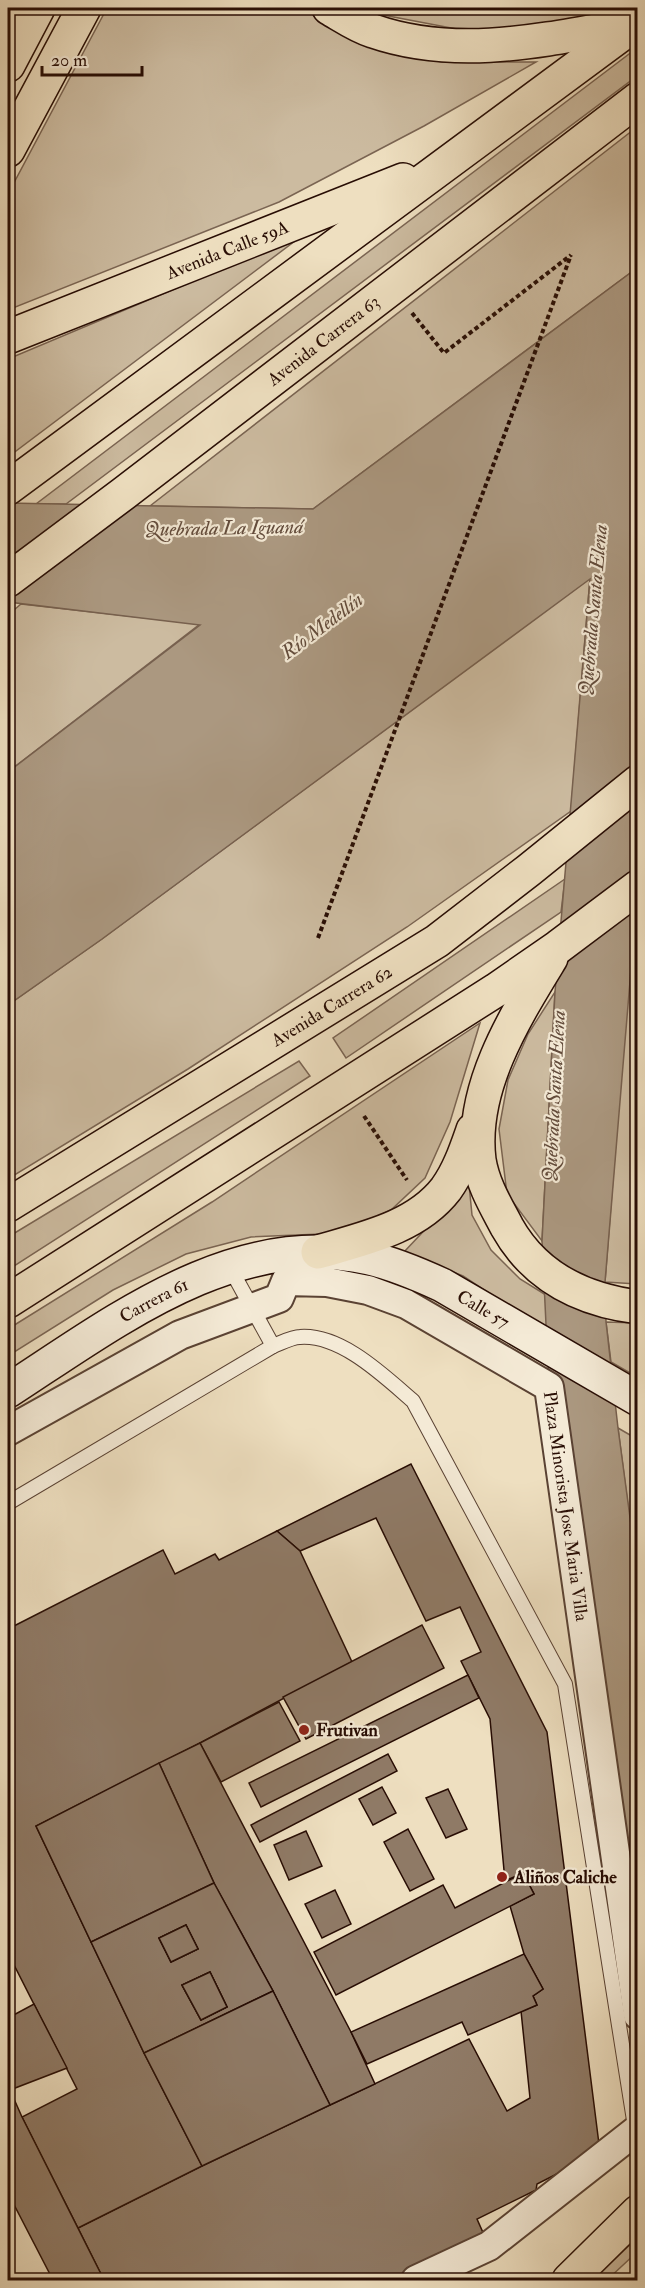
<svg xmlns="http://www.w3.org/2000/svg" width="645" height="2288" font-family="'IM FELL Double Pica',serif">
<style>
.green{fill:#ccbba0;stroke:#7a6452;stroke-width:1.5}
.water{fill:#ab9880;stroke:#77604e;stroke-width:1.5}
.building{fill:#8f7a66;stroke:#280d04;stroke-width:1.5;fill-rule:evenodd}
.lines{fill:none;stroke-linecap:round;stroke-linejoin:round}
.lane-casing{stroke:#5a4233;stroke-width:16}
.street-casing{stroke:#5a4233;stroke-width:32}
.secondary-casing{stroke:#280d04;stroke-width:36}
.primary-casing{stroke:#280d04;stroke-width:36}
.highway-casing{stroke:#280d04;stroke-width:36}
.path{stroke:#280d04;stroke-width:4;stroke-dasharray:4.5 3;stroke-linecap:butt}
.lane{stroke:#f4ead6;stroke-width:14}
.street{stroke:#f4ead6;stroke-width:28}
.secondary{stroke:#f4ead6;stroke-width:33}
.primary{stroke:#eedfc0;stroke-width:33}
.highway{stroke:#eedfc0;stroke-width:33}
.poi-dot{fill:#8f2418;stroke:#f4ead6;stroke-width:2}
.labels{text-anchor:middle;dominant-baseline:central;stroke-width:4.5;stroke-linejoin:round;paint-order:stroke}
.street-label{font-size:18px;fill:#280d04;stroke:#f4ead6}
.poi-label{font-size:18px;font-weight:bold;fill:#280d04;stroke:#f4ead6;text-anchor:start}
.water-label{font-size:20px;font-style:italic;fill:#634c3c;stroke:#f4ead6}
</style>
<rect width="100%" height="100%" fill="#eedfc0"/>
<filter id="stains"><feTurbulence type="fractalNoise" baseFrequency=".00333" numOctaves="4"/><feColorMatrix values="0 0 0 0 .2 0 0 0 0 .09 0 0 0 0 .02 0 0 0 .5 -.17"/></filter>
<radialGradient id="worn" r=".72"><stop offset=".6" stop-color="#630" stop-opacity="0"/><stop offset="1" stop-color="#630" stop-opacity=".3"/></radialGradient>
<g class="green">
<path d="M107,8H302L372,48L442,62H536L424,126L279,202L8,310V194Z"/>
<path d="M372,8H612L585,18L488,35L383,15Z"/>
<path d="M637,48V76L66,504H36Z"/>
<path d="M637,127V268L313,509L150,506Z"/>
<path d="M303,235L8,457V359Z"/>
<path d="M590,578L571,811L407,927L188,1069L8,1179V1005L102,939Z"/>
<path d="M21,604L200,624L8,772V615Z"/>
<path d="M565,879L561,912L346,1058L333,1038Z"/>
<path d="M637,929V1284L605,1282L632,934Z"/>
<path d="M555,992L542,1241L507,1194L499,1129L508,1080L528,1034Z"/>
<path d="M480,1023L450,1122L425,1178L391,1210L361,1224L321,1234L251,1237L186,1254L113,1290L8,1356V1329L212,1202Z"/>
<path d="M299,1061L310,1076L8,1270V1237Z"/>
<path d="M468,1174L472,1215L491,1250L520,1279L546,1295L547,1331L463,1276L404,1252L451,1202Z"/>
<path d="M606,1322L637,1323V1377L611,1362Z"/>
<path d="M618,1428L637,1439V1577V1576Z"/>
<path d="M637,2238V2252L607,2280H593Z"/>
</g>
<path class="water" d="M637,268L638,885L605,1282L606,1322L618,1428L638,1577L637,2015L549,1387L542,1241L555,992L590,579L102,939L8,1005V772L200,625L8,602V503L313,509Z"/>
<g class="building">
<path d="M411,1464L547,1732L600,2152L537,2184L536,2190L477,2219L489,2246L416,2280H104L78,2228L202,2166L469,2039L507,2111L530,2098L521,2011L537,2005L533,1996L543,1989L524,1954L510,1906L534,1894L523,1873L505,1881L490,1719L461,1661L481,1652L460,1607L426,1621L376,1518L300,1551L277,1531Z"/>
<path d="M277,1531L300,1551L352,1662L200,1743L36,1826L144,2053L202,2166L78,2228L22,2117L77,2089L8,1953V1629L163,1550L175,1574L215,1554L219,1560Z"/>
<path d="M422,1625L444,1668L306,1739L283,1697Z"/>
<path d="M468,1675L479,1698L261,1807L249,1783Z"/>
<path d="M279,1702L300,1741L221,1782L200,1743Z"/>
<path d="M200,1743L351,2032L375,2084L330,2105L273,1991L214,1883L159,1763Z"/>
<path d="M388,1754L397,1771L260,1842L251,1825Z"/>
<path d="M159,1763L214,1883L91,1942L36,1826Z"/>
<path d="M382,1787L396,1813L373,1825L359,1799Z"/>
<path d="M448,1789L467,1829L446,1838L426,1798Z"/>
<path d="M408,1829L434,1879L410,1891L384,1842Z"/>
<path d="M306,1831L322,1866L289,1880L274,1845Z"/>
<path d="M523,1873L534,1894L336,1995L314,1952L443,1885L455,1908Z"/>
<path d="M214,1883L273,1991L144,2053L91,1942ZM186,1925L198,1949L171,1962L159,1938ZM210,1972L227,2007L201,2020L182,1985Z"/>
<path d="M335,1890L351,1924L322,1938L305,1904Z"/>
<path d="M186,1925L198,1949L171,1962L159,1938Z"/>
<path d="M186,1925L198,1949L171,1962L159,1938Z"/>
<path d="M524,1954L543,1989L533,1996L537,2005L468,2035L462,2022L367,2064L351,2032Z"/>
<path d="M210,1972L227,2007L201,2020L182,1985Z"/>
<path d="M210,1972L227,2007L201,2020L182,1985Z"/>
<path d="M273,1991L330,2105L202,2166L144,2053Z"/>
<path d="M34,2004L67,2068L10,2090L22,2117L104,2280H53L8,2193V2018Z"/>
</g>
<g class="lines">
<defs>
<g id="lane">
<path d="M229,1266L273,1346"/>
<path d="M8,1503L273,1346C281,1343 292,1337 300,1337C341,1334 384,1376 413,1401L565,1684L636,2133"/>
</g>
<g id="street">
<path id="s1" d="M8,1431L180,1335L279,1298L286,1281L327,1282L368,1290L406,1304L549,1387L638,2015"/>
<path d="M416,2280L489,2246L638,2129"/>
</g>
<g id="secondary">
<path id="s2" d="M8,1391C113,1323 236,1227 369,1258C395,1264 418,1274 442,1285L638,1399"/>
</g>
<g id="primary">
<path d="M8,65L38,8"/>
<path d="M569,2280L638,2212"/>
</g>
<g id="highway">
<path d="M329,8C343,16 357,26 373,31C457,60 544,40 628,25"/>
<path d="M8,150L84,8"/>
<path id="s3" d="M8,337L403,180"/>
<path d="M8,488L638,22"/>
<path id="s4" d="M8,580L123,494L638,99"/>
<path d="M551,958C515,1017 470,1088 479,1160C483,1185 496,1206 507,1227C535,1277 582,1300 638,1307"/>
<path id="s5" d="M8,1205L437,941L529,870L638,782"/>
<path d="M318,1252C362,1239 416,1228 446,1189C459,1171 466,1150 473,1130"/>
<path d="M8,1301L496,990L558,947L638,887"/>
</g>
</defs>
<use href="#lane" class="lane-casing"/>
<use href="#street" class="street-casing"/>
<use href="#secondary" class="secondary-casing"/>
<use href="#primary" class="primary-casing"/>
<use href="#highway" class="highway-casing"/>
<g class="path">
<path d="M412,313L444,353L571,255"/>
<path d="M318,938L571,255"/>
<path d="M364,1116L407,1180"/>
</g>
<use href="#lane" class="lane"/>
<use href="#street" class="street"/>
<use href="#secondary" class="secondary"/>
<use href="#primary" class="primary"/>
<use href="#highway" class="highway"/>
</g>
<g class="poi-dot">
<circle cx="304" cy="1730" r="6"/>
<circle cx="502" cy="1877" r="6"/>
</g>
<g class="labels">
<g class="street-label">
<text stroke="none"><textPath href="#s3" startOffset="236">Avenida Calle 59A</textPath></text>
<text stroke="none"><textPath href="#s4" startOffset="396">Avenida Carrera 63</textPath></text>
<text stroke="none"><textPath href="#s5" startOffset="380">Avenida Carrera 62</textPath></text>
<text stroke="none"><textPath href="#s2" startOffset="172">Carrera 61</textPath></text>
<text stroke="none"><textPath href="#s2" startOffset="522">Calle 57</textPath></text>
<text stroke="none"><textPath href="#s1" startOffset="730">Plaza Minorista Jose Maria Villa</textPath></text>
</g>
<g class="poi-label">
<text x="316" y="1730">Frutivan</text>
<text x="514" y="1877">Aliños Caliche</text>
</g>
<g class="water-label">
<text transform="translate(224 528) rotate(-1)">Quebrada La Iguaná</text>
<text transform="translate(593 610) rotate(-85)">Quebrada Santa Elena</text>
<text transform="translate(322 626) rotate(-37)">Río Medellín</text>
<text transform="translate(554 1096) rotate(-87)">Quebrada Santa Elena</text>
</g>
</g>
<rect width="645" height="2288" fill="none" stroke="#eedfc0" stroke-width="30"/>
<rect x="9" y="9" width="627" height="2270" fill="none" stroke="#280d04" stroke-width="3"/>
<rect x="15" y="15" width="615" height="2258" fill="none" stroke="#280d04" stroke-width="1.5"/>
<path d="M42 66v9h100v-9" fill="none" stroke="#280d04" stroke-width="3"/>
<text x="51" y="66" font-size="18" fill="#280d04" stroke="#f4ead6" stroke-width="4.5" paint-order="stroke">20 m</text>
<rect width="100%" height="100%" filter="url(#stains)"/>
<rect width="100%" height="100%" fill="url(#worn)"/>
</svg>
